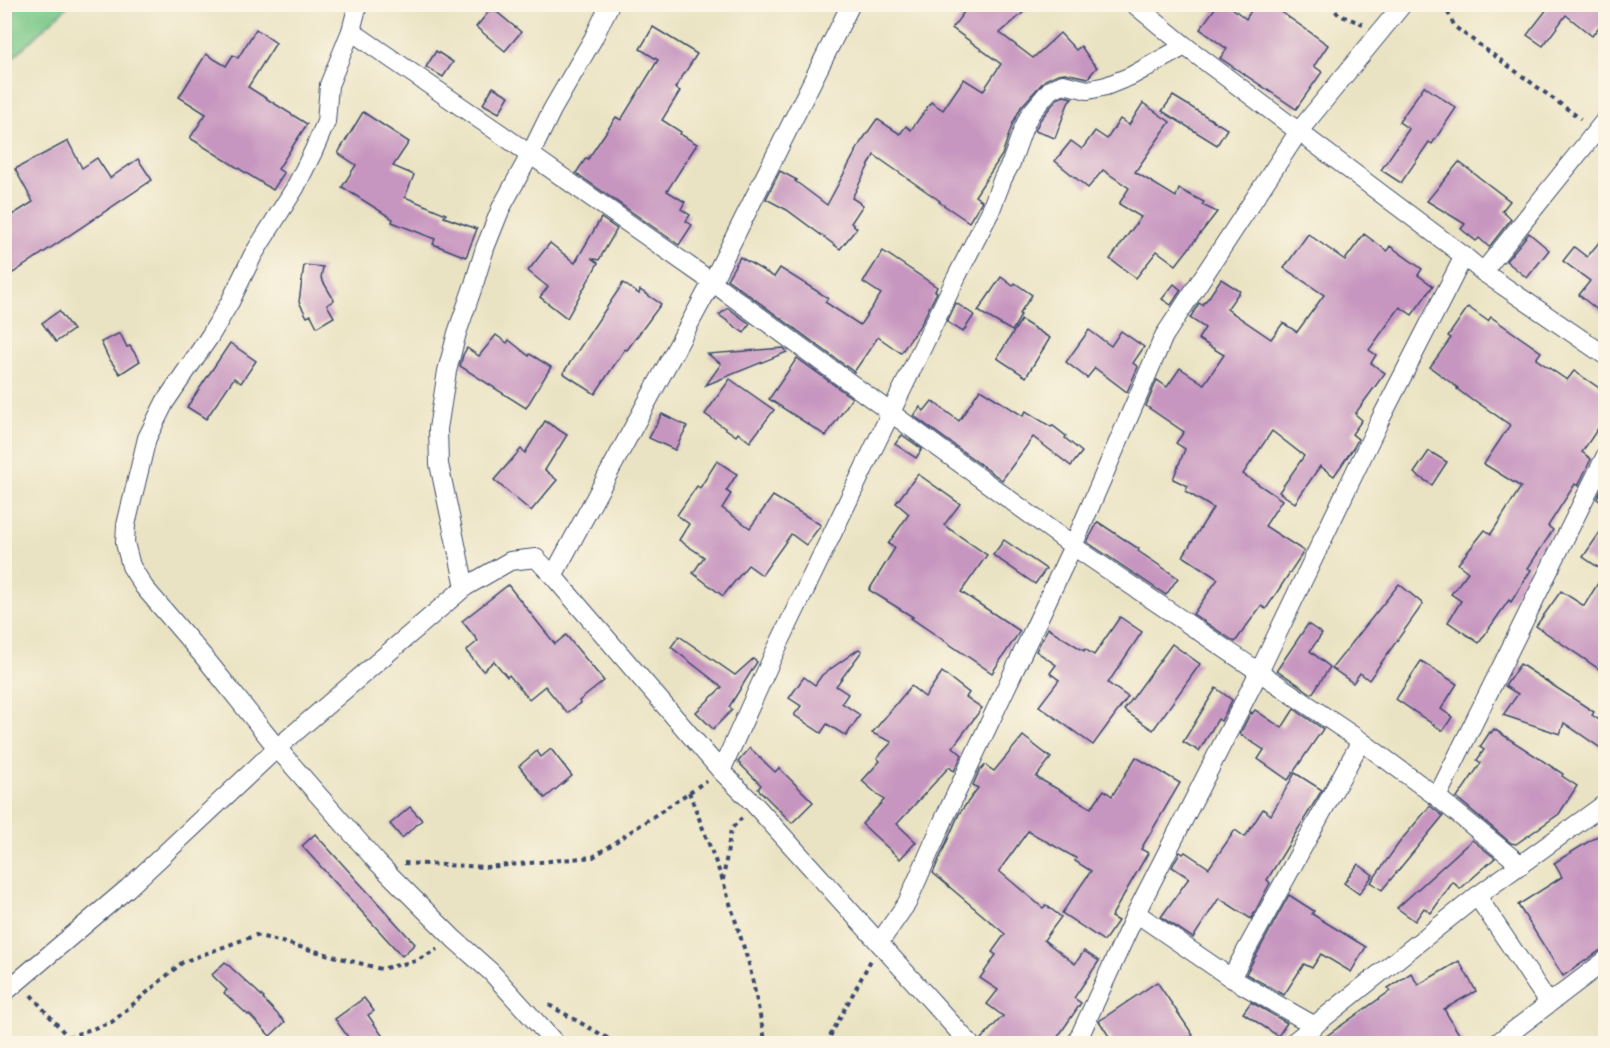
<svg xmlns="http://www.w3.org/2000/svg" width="1610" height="1048" font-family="'Libre Bodoni',serif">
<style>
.green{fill:#78c787;stroke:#4a7b72;stroke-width:1.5}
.building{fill:#c796c0}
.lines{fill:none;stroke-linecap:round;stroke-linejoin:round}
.street-casing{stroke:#3a4a6d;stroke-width:20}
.path{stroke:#3a4a6d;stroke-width:4;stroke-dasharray:4.5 4.5;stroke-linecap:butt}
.street{stroke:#fff;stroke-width:18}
</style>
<rect width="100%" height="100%" fill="#fcf5e5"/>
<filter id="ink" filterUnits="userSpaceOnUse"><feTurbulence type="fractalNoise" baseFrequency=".0167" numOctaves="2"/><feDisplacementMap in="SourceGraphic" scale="12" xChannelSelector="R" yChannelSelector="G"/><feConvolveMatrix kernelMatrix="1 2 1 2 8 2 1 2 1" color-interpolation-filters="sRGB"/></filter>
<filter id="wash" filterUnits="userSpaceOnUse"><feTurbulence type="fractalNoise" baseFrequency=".008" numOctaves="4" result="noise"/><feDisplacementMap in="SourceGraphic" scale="24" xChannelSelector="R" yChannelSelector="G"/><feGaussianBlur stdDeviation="1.35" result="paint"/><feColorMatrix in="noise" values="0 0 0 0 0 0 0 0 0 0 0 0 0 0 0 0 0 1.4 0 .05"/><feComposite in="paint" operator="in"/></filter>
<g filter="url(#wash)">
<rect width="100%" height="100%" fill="#eae3c3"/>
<path class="green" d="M5,4H69V5L5,65Z"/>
<g id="blocks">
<g class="building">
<path d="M970,4H1033L1000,33L1033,58L1060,33L1076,50L1081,46L1092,62L1097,67L1088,78L1065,73L1058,74L1045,80L1021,107L1012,125L1002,155L975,196L982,201L969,222L939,202L940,201L874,155L852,198L863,205L851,223L857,228L840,249L787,210L766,199L780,171L797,180L795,181L827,205L861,142L877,119L900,134L906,126L911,130L931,102L943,110L964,79L983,91L1001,64L952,28Z"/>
<path d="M1218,4H1227L1246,19L1255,4H1285L1280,11L1328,45L1314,66L1322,72L1296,109L1220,58L1227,49L1200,29Z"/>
<path d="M1551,4H1605V19L1592,36L1566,15L1543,46L1527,35Z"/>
<path d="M492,8L521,32L505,51L476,27Z"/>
<path d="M653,27L697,54L675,88L680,91L662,120L681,132L680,134L697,144L667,191L685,202L681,209L690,215L686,221L692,225L679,245L576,173L586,158L588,159L616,117L621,120L658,60L640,49Z"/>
<path d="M256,29L276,43L248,87L307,124L278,169L284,173L273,190L190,138L206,114L179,97L206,54L226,66L233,55L238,58Z"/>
<path d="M436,51L453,62L443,77L426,67Z"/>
<path d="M1424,86L1456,108L1432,144L1429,142L1401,183L1381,170L1409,129L1399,122Z"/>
<path d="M493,87L509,96L499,113L483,104Z"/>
<path d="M1064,96L1072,98L1069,101L1055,138L1035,131L1040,120L1057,99Z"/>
<path d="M1173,96L1227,129L1217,145L1162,111Z"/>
<path d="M1143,103L1170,122L1135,172L1176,197L1179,189L1204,202L1202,205L1217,212L1176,265L1157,251L1136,278L1110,259L1141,217L1119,204L1129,188L1103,170L1088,188L1055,161L1071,141L1082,149L1095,131L1107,139L1120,119L1129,125Z"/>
<path d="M363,112L409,142L393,166L414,175L405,197L446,214L444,217L477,229L466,257L433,244L435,239L392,222L393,219L342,187L356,165L338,153Z"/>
<path d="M68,141L82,168L97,158L110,178L138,159L152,180L13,273L4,261V220L33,202L15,169Z"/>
<path d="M1459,162L1510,201L1502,211L1511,219L1489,247L1479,238L1476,241L1461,229L1465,224L1427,201Z"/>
<path d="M601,218L617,229L599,260L591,258L598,263L567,318L540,297L548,287L528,271L550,243L575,263Z"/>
<path d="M1529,233L1549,250L1527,278L1506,261Z"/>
<path d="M1308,234L1345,260L1364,234L1387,251L1390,246L1422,269L1418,275L1433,286L1412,315L1400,307L1369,350L1376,355L1371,363L1385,373L1355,414L1362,420L1352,434L1358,439L1354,447L1334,476L1320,466L1295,503L1279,492L1304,456L1272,431L1243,474L1282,500L1265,526L1304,551L1266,609L1261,606L1235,642L1193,614L1218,579L1183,556L1213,508L1185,491L1188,486L1173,479L1185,449L1176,443L1184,432L1146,406L1157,380L1167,387L1180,368L1204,384L1224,355L1198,339L1205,328L1190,318L1199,303L1202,305L1209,297L1221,279L1240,291L1227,309L1271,339L1283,323L1297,332L1324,295L1284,268Z"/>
<path d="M1605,235V316L1579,295L1590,281L1563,261L1574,247L1587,257Z"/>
<path d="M883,251L937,287L935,291L937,292L921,324L901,353L878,337L854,372L727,279L740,257L774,277L780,268L828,298L825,302L860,325L881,294L863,282Z"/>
<path d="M304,265L323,267L321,278L334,300L327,305L334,317L317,327L311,315L307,317L299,302Z"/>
<path d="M1001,277L1013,286L1015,283L1032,295L1019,314L1021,315L1012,331L978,311Z"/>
<path d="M623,283L639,294L640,290L661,304L627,350L625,349L595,394L563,373Z"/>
<path d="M1174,284L1181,290L1171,305L1162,299Z"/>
<path d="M956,303L974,315L963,332L947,322Z"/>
<path d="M1468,307L1488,321L1491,317L1541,352L1536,359L1567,380L1574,371L1605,392V418L1582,452L1591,459L1578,486L1575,484L1548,526L1553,530L1528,568L1531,570L1511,602L1509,600L1479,643L1448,622L1461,601L1451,594L1468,572L1458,564L1485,530L1491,534L1521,487L1484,464L1510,425L1474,400L1473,401L1457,389L1458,388L1430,367L1451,338L1448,336Z"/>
<path d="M728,308L750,324L744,333L719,315Z"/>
<path d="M59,311L73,330L56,342L42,323Z"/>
<path d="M1021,320L1050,338L1026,377L997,358Z"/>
<path d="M1089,330L1111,346L1121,331L1144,347L1133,363L1138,367L1127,392L1095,368L1087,378L1066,362Z"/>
<path d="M120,333L127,347L130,346L140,361L120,374L108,357L101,342Z"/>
<path d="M496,335L507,343L509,340L529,356L530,354L551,367L526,408L460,366L463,355L467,348L479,356Z"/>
<path d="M230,343L256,361L241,383L234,378L206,419L187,407Z"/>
<path d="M784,348L787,352L706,385L721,364L708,354Z"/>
<path d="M797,358L852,398L826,436L769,399Z"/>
<path d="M730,379L774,410L750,442L738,433L736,436L705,414Z"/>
<path d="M980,389L1023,416L1026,411L1051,427L1053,426L1066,436L1065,438L1082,452L1071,466L1033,437L1002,480L914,416L920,407L924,411L932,401L959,421Z"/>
<path d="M662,414L687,426L675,450L649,438Z"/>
<path d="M545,421L567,435L545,470L557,480L531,511L494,480L521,449L525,453Z"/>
<path d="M902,435L922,449L916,458L895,444Z"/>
<path d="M1429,451L1447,462L1432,485L1414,473Z"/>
<path d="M717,461L737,474L726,491L731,494L722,508L750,528L773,496L821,525L806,545L791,534L762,575L748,565L723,596L693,573L704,557L679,540L689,524L677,515L697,486L700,488Z"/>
<path d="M918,474L960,504L944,525L987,555L961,592L1020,631L992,673L911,618L913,617L869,590L895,548L888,544L909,514L896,503Z"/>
<path d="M1605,481V505L1597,499Z"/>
<path d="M1098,522L1139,549L1138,551L1178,578L1166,595L1087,542Z"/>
<path d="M1605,525V673L1536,626L1561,591L1584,606L1605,572L1583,557Z"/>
<path d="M1004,540L1046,569L1035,584L993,555Z"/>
<path d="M1399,584L1423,604L1369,680L1360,673L1353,683L1332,668Z"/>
<path d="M508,585L555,644L566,635L604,681L579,701L580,703L567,713L545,686L529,699L509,675L507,677L494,661L483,671L466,651L478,641L462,621Z"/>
<path d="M1120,617L1142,632L1108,683L1128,697L1093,745L1039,706L1059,680L1050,673L1056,665L1036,651L1048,628L1084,651L1085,649L1094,655Z"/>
<path d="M1308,624L1322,634L1310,651L1330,667L1312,694L1277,670Z"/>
<path d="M679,636L735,675L753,659L757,662L729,707L732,710L713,729L696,712L722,687L671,647Z"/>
<path d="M1172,644L1200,664L1153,730L1124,710Z"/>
<path d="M859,649L862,651L836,686L848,694L842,703L860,715L846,736L827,724L821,733L794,715L801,706L789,698L804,677L815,685L822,675Z"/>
<path d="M1421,661L1457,684L1441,709L1452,717L1443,731L1396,699Z"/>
<path d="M1520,664L1594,712L1592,715L1605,724V751L1564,723L1560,734L1503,715L1518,694L1505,686Z"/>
<path d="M942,672L969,693L966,697L982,708L953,747L962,755L954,771L949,767L897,824L916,842L900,859L862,824L884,800L862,781L880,761L877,758L892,742L872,733L911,686L925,697Z"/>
<path d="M1216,688L1232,700L1221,721L1218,719L1199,751L1183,742Z"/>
<path d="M1294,709L1323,729L1288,780L1258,759L1264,750L1240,734L1251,712L1252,714L1255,710L1282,728Z"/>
<path d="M1494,729L1563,774L1562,776L1577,786L1559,814L1516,844L1511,843L1457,798L1481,763L1477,760L1484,750L1480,747L1490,732L1491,733Z"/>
<path d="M1023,736L1051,758L1036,777L1091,808L1104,790L1112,796L1136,757L1180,783L1141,849L1148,853L1111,917L1118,921L1104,941L1062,913L1091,871L1075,861L1076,858L1028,831L999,871L1043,908L1046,905L1061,917L1044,940L1075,964L1084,951L1099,961L1074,998L1081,1003L1053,1044H981L980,1040L1003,1016L987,1004L998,990L980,978L996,955L992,952L1005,934L933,873L959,814L978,788L973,785L980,769L981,770L985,765L994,771Z"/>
<path d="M750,748L775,772L779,768L813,802L792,823L758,789L761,785L738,762Z"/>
<path d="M551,749L572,776L545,798L519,766L537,751L541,757Z"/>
<path d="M1295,773L1322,790L1267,880L1270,883L1251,919L1219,898L1193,938L1161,917L1189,878L1172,867L1180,852L1183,854L1185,852L1209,868L1235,830L1245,837L1263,809L1271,815Z"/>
<path d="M1430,806L1443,816L1382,890L1371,882L1402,839Z"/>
<path d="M410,807L422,820L402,838L390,824Z"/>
<path d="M315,834L415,944L402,956L302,846Z"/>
<path d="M1599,835L1605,846V947L1563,976L1518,905L1562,877L1554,863Z"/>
<path d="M1472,840L1495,858L1460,889L1453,882L1431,913L1424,908L1415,921L1397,908Z"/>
<path d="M1358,864L1373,875L1359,894L1344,883Z"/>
<path d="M1289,895L1314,911L1312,914L1366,947L1351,972L1321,954L1312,968L1304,964L1284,995L1246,974Z"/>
<path d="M1459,961L1476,991L1444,1009L1465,1044H1315L1390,991L1388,988L1411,973L1418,985Z"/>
<path d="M225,962L264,998L263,999L285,1022L270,1036L249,1014L248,1015L224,993L227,990L212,975Z"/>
<path d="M1157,982L1193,1035L1180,1044H1114L1099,1021Z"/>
<path d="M364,998L374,1011L368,1015L388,1044H353L335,1019Z"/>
<path d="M1251,1002L1287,1023L1278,1036L1243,1013Z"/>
</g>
</g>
</g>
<g filter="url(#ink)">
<use href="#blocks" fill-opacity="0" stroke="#3a4a6d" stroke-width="1.5"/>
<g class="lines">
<defs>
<g id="street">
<path d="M358,4L351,31L329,85L326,122L313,152L295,188L253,255L230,302L210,336L165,402L147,438L126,525L125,543L131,566L144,587L209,663L277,748L377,862L454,939L491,972L556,1044"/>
<path d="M1134,4L1185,46L1464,256L1483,272L1606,356"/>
<path d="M351,31L501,134L712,282L1073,546L1361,741L1437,797L1521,865"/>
<path d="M1483,272L1606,119"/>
<path d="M553,576L712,282L851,4"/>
<path d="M465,587L439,464L438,429L447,371L457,333L474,284L485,248L501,208L530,155L552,110L593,39L610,4"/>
<path d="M721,771L773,656L956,278L990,212L1003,178L1011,163L1023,129L1030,114L1050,90L1063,84L1088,90L1106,86L1131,76L1185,46"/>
<path d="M1437,797L1606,455"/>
<path d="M1477,896L1548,1002"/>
<path d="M1136,913L1231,978L1315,1026"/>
<path d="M879,943L907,903L945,817L1073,546L1164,336L1299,131L1403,4"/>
<path d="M1231,978L1361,741"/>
<path d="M4,993L128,888L277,748L465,587L510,561L536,558L553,576L721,771L754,804L970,1044"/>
<path d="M1076,1044L1136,913L1259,672L1379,422L1464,256"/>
<path d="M1291,1044L1477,896L1606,803"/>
<path d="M1496,1044L1606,960"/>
</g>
</defs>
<use href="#street" class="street-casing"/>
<g class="path">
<path d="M1330,4L1339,15L1363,24"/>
<path d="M1444,4L1455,27L1581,119"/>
<path d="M689,792L723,881L749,964L766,1044"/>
<path d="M404,863L487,867L593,857L706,781"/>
<path d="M723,880L731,829L742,818"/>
<path d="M31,995L68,1037L66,1044"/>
<path d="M549,1005L618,1044"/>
<path d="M68,1037L112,1022L183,962L256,935L381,969L416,961L437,949"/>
<path d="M826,1044L871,960"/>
</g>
<use href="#street" class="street"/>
</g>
</g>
<rect width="1610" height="1048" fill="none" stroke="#fcf5e5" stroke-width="24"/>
</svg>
